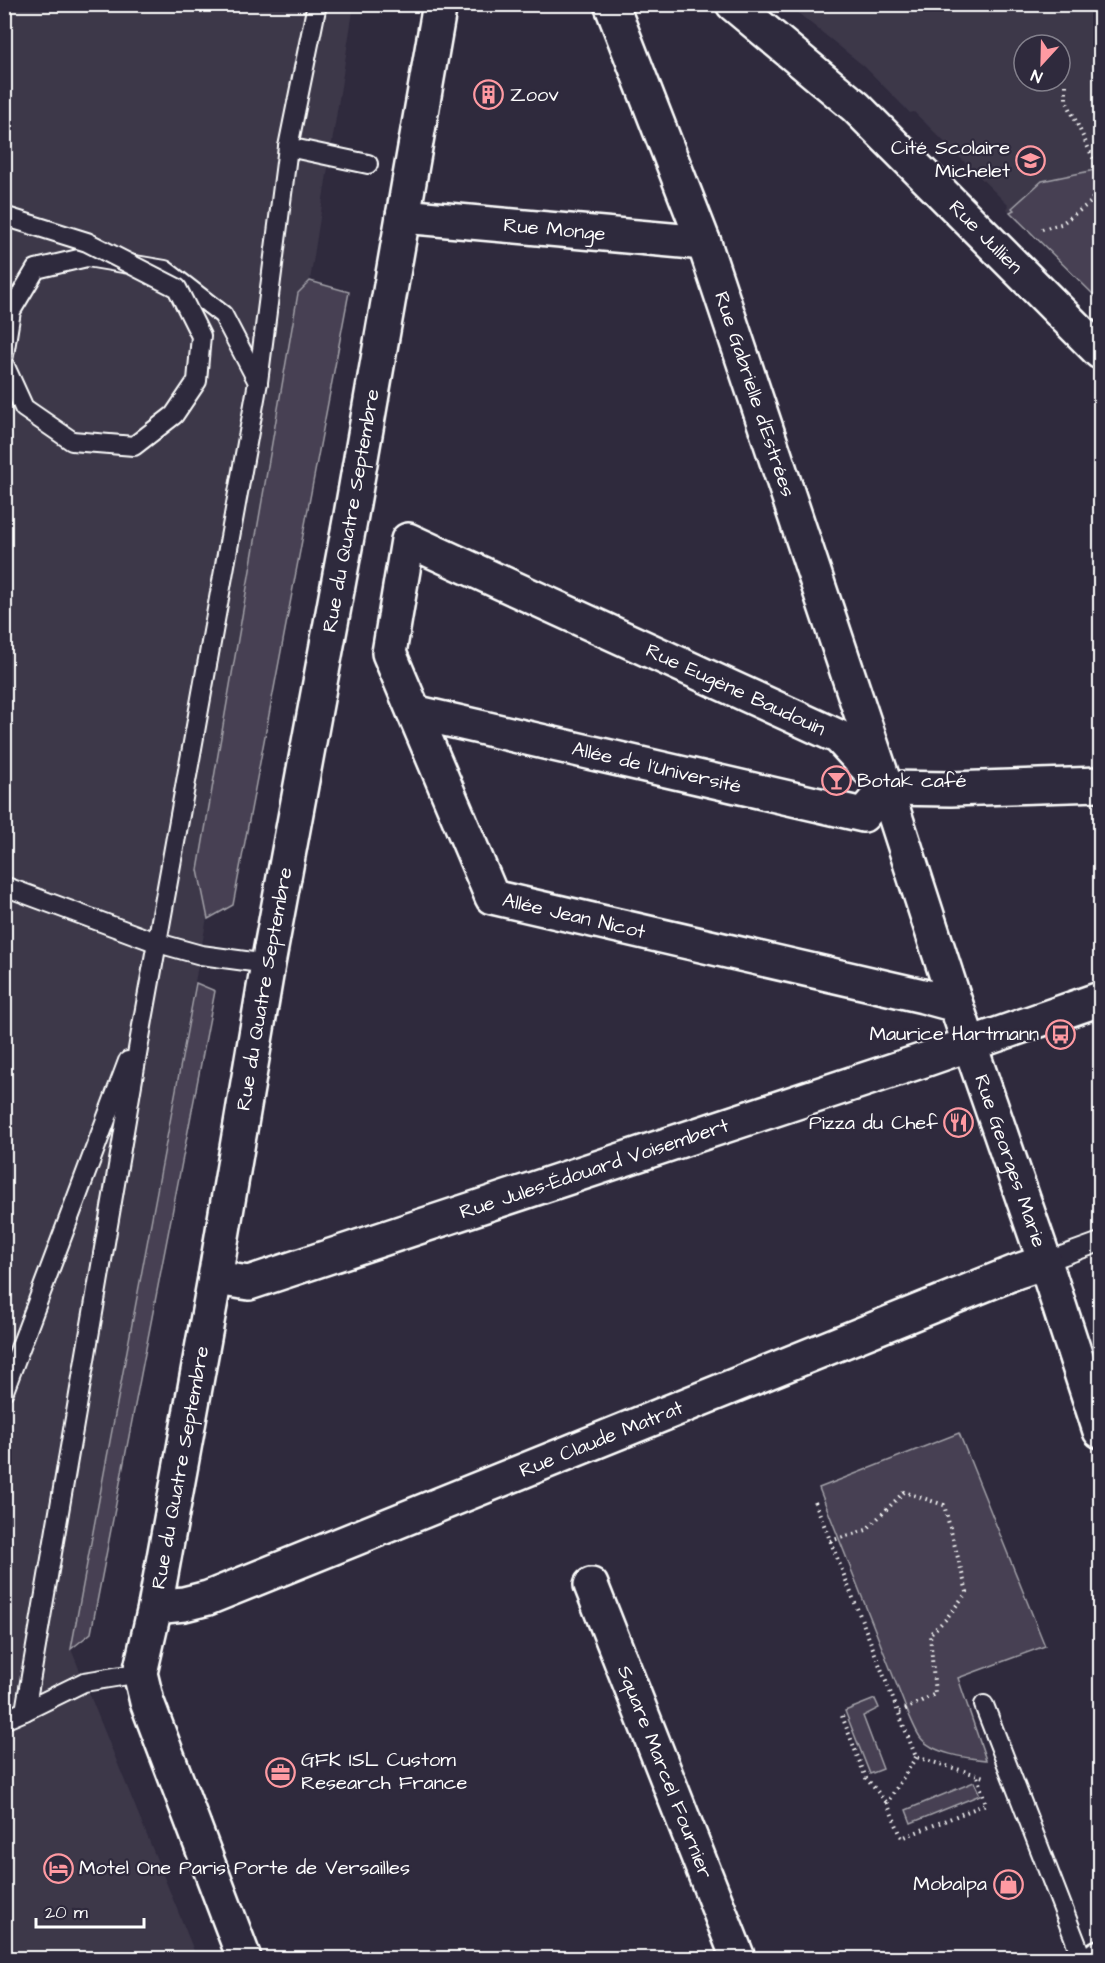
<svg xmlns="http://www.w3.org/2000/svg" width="1105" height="1963" font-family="'Architects Daughter',sans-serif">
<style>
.built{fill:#3c3749;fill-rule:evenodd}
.green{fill:#464152;stroke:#a2a0a8;stroke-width:1.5}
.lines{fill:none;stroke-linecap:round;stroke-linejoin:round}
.service-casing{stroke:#fff;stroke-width:22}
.minor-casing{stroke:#fff;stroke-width:38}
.tertiary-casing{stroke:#fff;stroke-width:38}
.primary-casing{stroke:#fff;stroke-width:38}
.path{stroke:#fff;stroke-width:4;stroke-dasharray:1.5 4.5;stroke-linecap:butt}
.service{stroke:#2f2a3d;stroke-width:18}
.minor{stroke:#2f2a3d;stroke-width:33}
.tertiary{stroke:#2f2a3d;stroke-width:33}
.primary{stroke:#2f2a3d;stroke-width:33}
.service-bridge-casing{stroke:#fff;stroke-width:22;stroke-linecap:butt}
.service-bridge{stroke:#2f2a3d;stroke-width:18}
.labels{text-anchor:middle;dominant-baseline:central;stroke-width:4.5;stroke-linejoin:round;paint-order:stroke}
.poi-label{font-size:20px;fill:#fff;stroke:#2f2a3d;text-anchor:start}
.street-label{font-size:20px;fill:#fff;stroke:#2f2a3d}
</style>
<rect width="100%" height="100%" fill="#2f2a3d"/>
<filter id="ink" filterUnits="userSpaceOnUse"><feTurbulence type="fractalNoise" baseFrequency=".0167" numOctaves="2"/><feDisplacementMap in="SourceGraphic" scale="12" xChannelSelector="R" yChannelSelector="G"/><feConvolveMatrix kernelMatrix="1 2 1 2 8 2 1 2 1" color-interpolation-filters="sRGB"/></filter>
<g filter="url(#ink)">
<g class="built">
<path d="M5,5H354L310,281L320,310L71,1649L197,1958H5Z"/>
<path d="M788,5H1100V301L1010,212L1007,209L1009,206L914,112L910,113L865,67ZM1024,45H1060V81H1024Z"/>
</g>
<g class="green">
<path d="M1100,169V301L1010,212L1014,210L1012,208L1042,181Z"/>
<path d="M310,281L349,292L233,905L208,919L198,870L298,293Z"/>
<path d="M196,983L215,991L91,1633L71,1649Z"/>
<path d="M959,1433L1045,1646L958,1678L986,1760C967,1758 932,1754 920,1737C914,1728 910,1716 905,1706L819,1488Z"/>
<path d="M875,1699L879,1708L863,1716L883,1769L870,1774L845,1711Z"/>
<path d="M974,1782L980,1795L911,1823L906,1810Z"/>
</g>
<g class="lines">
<defs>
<g id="service">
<path d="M317,4L288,147L368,164"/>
<path d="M4,355L11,311L36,269L87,257L165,270L223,315L258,382L143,1020L25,1711L4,1720"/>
<path d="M258,382L288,147"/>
<path d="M4,886L158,943L201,955L268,964"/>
<path d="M1045,1262L1100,1242"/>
<path d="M4,1391L128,1061"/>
<path d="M984,1705L1082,1958"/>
<path d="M25,1711L84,1682L140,1673"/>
</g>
<g id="minor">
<path id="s1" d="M611,4L704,243L886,788L956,1005L1045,1262L1100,1431"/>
<path id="s2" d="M733,4L856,107L1100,352"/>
<path id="s3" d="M403,216L704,243"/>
<path id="s4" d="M414,712L863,815L886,788"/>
<path id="s5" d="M956,1005L923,996L492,897L389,653L408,540L839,737L886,788L951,789L1100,784"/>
<path id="s6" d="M215,1278L249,1283L927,1059L1100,999"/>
<path id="s7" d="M591,1585L738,1958"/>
<path id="s8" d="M155,1607L184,1604L208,1598L1018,1271L1045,1262"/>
</g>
<g id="tertiary">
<path id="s9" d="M244,1958L147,1702L140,1673L155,1607L215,1278L268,964L351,515L440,4"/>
</g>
<path id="primary" d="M1098,1958L1100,1957"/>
</defs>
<use href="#service" class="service-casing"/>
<use href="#minor" class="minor-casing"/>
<use href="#tertiary" class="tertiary-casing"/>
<use href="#primary" class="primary-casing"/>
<g class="path">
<path d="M1066,85V100L1100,173"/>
<path d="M1042,229L1061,224L1091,202L1100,181"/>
<path d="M815,1502L916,1757L984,1777"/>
<path d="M830,1541L866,1530L904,1492L944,1505L967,1592L945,1620L930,1634L935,1694L898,1713"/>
<path d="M842,1716L866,1778L887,1803"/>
<path d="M916,1757L887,1803L902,1838L986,1804L977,1776"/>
</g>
<use href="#service" class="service"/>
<use href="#minor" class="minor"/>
<use href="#tertiary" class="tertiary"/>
<use href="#primary" class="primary"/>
<defs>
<path id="service-bridge" d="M4,216L87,242L177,288L201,336L197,381L174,415L134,446L72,441L24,408L4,364"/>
</defs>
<use href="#service-bridge" class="service-bridge-casing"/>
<use href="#service-bridge" class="service-bridge"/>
</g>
</g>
<defs>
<symbol id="building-ring" viewBox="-11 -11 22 22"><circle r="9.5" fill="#2f2a3d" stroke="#ff9aa2" stroke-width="1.5"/><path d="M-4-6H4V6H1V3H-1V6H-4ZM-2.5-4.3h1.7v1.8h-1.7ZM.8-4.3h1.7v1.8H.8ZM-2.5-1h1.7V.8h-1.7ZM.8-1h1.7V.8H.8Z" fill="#ff9aa2"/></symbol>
<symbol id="school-ring" viewBox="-11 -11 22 22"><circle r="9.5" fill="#2f2a3d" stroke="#ff9aa2" stroke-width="1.5"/><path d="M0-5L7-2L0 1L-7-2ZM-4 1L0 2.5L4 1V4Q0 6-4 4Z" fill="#ff9aa2"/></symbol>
<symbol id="bar-ring" viewBox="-11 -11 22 22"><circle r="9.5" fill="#2f2a3d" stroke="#ff9aa2" stroke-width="1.5"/><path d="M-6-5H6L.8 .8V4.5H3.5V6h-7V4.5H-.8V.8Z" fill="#ff9aa2"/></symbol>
<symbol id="bus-ring" viewBox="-11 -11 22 22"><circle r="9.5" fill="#2f2a3d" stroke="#ff9aa2" stroke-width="1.5"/><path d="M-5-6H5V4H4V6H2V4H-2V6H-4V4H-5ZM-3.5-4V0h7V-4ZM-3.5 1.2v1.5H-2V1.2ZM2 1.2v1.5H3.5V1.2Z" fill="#ff9aa2"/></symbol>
<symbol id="restaurant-ring" viewBox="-11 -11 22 22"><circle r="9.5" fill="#2f2a3d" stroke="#ff9aa2" stroke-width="1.5"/><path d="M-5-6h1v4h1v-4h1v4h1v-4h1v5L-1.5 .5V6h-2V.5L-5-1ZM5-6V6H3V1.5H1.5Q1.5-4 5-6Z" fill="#ff9aa2"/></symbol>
<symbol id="office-ring" viewBox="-11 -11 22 22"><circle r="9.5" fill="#2f2a3d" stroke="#ff9aa2" stroke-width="1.5"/><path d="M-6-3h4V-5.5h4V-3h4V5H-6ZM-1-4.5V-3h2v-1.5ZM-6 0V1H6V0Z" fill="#ff9aa2"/></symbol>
<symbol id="hotel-ring" viewBox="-11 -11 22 22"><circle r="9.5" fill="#2f2a3d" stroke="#ff9aa2" stroke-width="1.5"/><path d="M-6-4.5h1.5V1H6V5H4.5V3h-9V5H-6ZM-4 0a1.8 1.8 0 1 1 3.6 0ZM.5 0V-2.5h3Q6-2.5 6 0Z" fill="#ff9aa2"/></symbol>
<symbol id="shop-ring" viewBox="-11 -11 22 22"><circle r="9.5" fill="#2f2a3d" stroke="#ff9aa2" stroke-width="1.5"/><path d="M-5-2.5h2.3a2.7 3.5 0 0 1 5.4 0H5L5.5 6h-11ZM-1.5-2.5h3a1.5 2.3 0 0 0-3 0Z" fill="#ff9aa2"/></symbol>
</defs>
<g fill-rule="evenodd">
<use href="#building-ring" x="472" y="78" width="33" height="33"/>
<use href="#school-ring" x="1014" y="144" width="33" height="33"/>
<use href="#bar-ring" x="820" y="764" width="33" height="33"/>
<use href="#bus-ring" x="1044" y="1018" width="33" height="33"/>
<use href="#restaurant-ring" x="942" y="1106" width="33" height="33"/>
<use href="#office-ring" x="264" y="1756" width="33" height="33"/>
<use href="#hotel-ring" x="42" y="1852" width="33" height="33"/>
<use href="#shop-ring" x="992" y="1868" width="33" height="33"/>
</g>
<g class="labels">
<g class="poi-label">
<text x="510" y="95">Zoov</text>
<text x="1010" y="148" text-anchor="end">Cité Scolaire<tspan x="1010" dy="23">Michelet</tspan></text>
<text x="857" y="781">Botak café</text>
<text x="1039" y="1034" text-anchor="end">Maurice Hartmann</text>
<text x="938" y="1123" text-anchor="end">Pizza du Chef</text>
<text x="301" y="1760">GFK ISL Custom<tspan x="301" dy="23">Research France</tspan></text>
<text x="79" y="1868">Motel One Paris Porte de Versailles</text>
<text x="987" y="1884" text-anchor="end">Mobalpa</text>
</g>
<g class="street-label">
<text stroke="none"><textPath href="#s3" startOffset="152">Rue Monge</textPath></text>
<text stroke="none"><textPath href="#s2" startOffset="344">Rue Jullien</textPath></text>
<text stroke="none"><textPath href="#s1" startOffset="416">Rue Gabrielle d'Estrées</textPath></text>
<text stroke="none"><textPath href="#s9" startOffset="1485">Rue du Quatre Septembre</textPath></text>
<text stroke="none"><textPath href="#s5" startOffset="1216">Rue Eugène Baudouin</textPath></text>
<text stroke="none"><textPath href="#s4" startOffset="249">Allée de l'Université</textPath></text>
<text transform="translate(574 916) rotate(13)">Allée Jean Nicot</text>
<text stroke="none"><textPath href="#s9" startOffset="999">Rue du Quatre Septembre</textPath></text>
<text stroke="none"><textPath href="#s1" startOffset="1224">Rue Georges Marie</textPath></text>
<text stroke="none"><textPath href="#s6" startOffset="398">Rue Jules-Édouard Voisembert</textPath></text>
<text stroke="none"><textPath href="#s8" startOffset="478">Rue Claude Matrat</textPath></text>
<text stroke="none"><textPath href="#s9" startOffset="513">Rue du Quatre Septembre</textPath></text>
<text stroke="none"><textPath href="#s7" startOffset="201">Square Marcel Fournier</textPath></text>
</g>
</g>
<rect width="1105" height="1963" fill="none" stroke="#2f2a3d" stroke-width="24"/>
<rect x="12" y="12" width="1081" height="1939" fill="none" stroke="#fff" stroke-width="2" filter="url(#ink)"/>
<g transform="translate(1042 63) rotate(202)"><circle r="28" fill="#2f2a3d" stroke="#827f8b" stroke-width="1.5"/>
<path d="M0-4.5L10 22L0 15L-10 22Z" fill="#ff9aa2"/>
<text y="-9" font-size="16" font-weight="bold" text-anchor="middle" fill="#ffffff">N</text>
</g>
<path d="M36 1918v9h108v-9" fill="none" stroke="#ffffff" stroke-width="3"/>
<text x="45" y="1918" font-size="18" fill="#ffffff" stroke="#2f2a3d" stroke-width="4.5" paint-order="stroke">20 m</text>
</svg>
